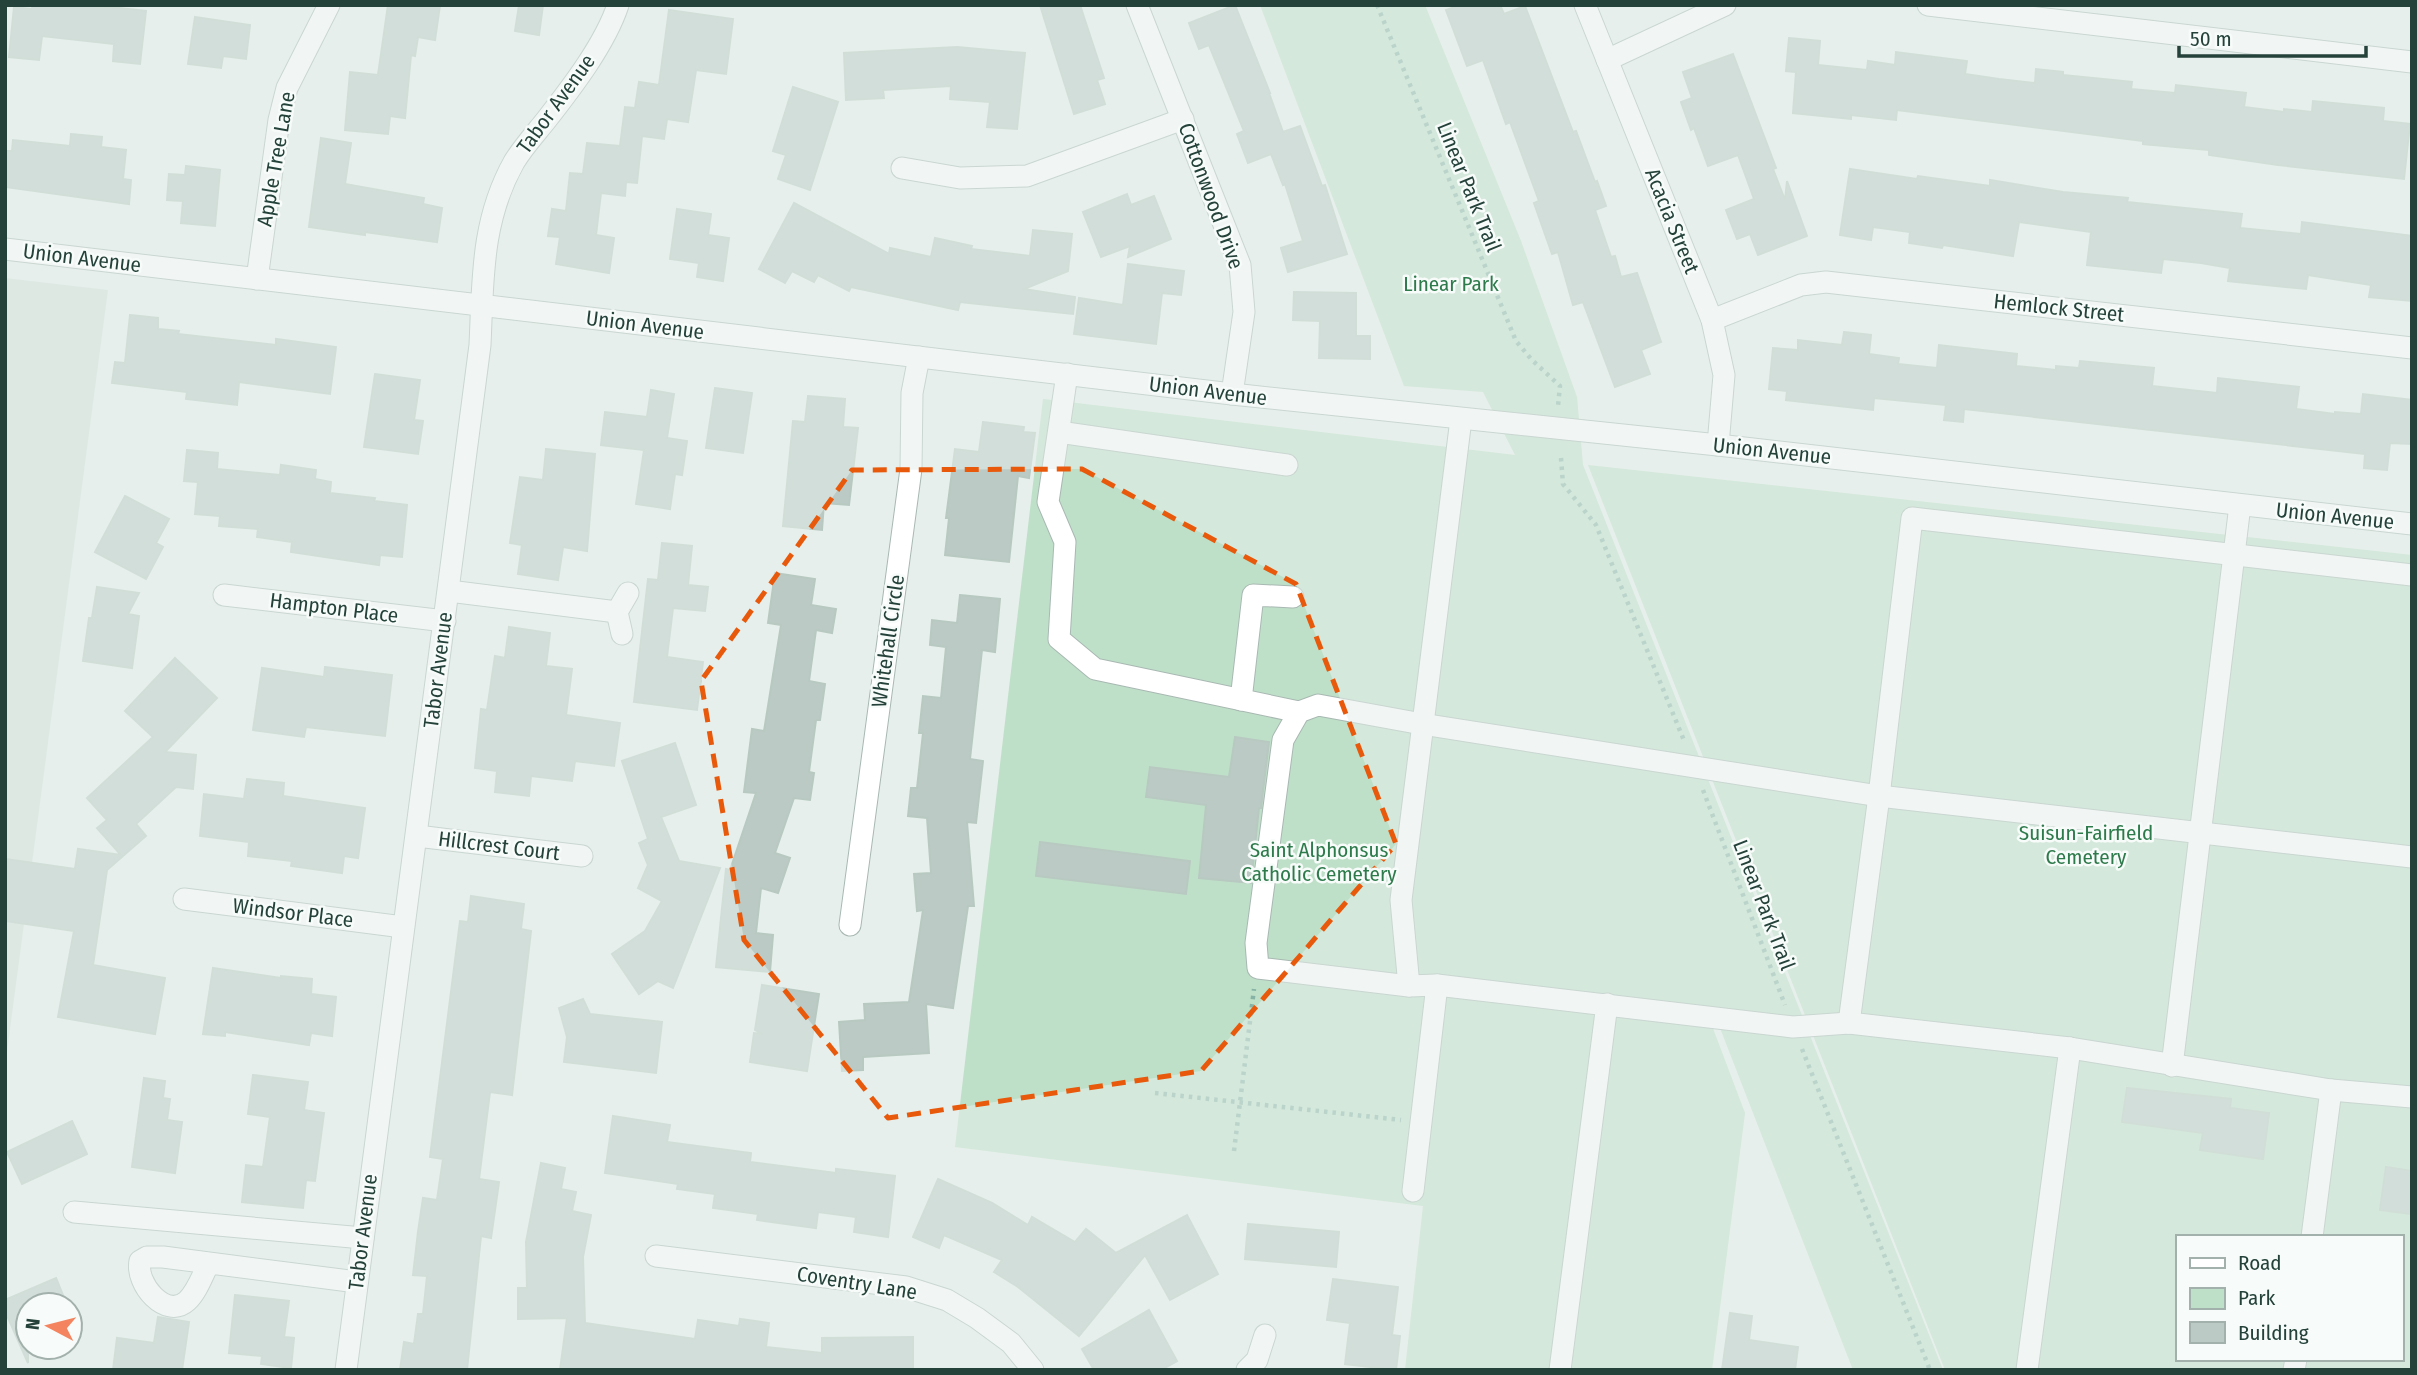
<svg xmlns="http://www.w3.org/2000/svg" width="2417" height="1375" font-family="'Fira Sans Condensed',sans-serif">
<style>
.built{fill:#d4dfda}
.green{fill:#bfe0c8;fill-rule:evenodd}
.building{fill:#bbcac4;stroke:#b8c9c2;stroke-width:2}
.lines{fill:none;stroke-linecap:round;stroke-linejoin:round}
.minor-casing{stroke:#a8b8b2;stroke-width:23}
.path{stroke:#86b3a5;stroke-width:4.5;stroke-dasharray:3.5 5;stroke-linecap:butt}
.minor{stroke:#fff;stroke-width:21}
.marked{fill:none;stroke:#e8590c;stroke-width:5;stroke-dasharray:14 9;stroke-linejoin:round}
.labels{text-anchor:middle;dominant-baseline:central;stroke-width:5;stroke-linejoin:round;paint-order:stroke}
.street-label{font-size:21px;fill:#24423a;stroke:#f7fbf9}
.park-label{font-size:21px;fill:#2d7a4b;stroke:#f7fbf9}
</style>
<rect width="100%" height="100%" fill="#e6efeb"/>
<path class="built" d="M5,278L108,290L5,1067Z"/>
<g class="green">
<path d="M1260,5H1425L1521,241L1577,397L1583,465L1943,1370H1853L1713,1010H1706L1745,1113L1712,1370H1405L1423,1206L955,1147L1043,399L1515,455L1483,392L1404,386Z"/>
<path d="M1588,465L2412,555V1370H1945ZM2177,1237H2401V1359H2177Z"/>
</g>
<g class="building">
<path d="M33,5H91L146,11L140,64L113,61L114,44L42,36L39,60L9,57L14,7L32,9Z"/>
<path d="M388,5H440L435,40L418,37L415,56L411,55L405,118L390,116L388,134L345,130L350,72L378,75Z"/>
<path d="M519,5H543L539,35L515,31Z"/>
<path d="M1040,5H1080L1104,78L1097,80L1105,104L1074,114Z"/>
<path d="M1235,5L1270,93H1269L1283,132L1300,126L1322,186L1325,185L1347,254L1288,272L1281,248L1303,241L1285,184L1283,185L1271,154L1248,163L1237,134L1244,131L1209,45L1199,49L1189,23Z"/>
<path d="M1460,5H1500L1504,14L1525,6L1573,132L1576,131L1595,182L1597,181L1606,206L1595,210L1611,257L1615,256L1621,277L1637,273L1661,342L1641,350L1650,374L1615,387L1583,302L1573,305L1558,252L1552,254L1534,203L1539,201L1510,122L1506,124L1483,60L1467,66L1446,10Z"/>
<path d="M669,10L733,19L726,74L696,70L688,122L667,119L664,139L642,136L637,183L626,182L625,196L601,193L596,235L614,238L609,273L556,264L560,237L548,236L552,209L566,211L570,173L583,174L587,143L620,146L625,107L635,108L639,82L659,85Z"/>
<path d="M195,17L250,25L246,59L223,56L221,68L188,64Z"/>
<path d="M1789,38L1820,41L1818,65L1867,70L1868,61L1895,65L1896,52L1967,61L1965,74L1999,79L2035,83L2036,69L2063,72V75L2132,82L2131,89L2175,93L2176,85L2246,93L2244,107L2284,112V109L2312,112L2313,101L2384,108L2383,121L2410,124L2404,179L2278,165L2209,155V150L2143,144V141L1897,110L1896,120L1851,115V119L1793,113L1796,72L1786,71Z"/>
<path d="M957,47L1025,53L1017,129L987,127L990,102L950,99L951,86L883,90L884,98L846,100L844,53Z"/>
<path d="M1733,54L1776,168L1773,169L1785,200L1787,181L1807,236L1758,255L1750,234L1737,239L1726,210L1754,199L1738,155L1708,166L1694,128L1691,130L1681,102L1692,98L1683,72Z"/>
<path d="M793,87L838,102L810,190L778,179L786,155L773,151Z"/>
<path d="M71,134L102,137L101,147L126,150L123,179L131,180L129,204L5,187V151H12L13,140L70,146Z"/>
<path d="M321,138L351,143L345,184L424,198L423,204L442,208L437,242L365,232V235L309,227Z"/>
<path d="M186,166L220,170L215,226L181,223L183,201L167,200L169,174L185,175Z"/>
<path d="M1850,169L1917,179L1918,176L1990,186V180L2063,192L2128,198L2127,202L2242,214L2240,228L2301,234L2302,222L2412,236V301L2369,297L2371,285L2308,275L2306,289L2228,281L2230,268L2201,263L2163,259L2161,273L2087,265L2091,232L2019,222L2013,256L1943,245L1942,248L1909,243L1910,232L1873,227L1871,240L1840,235Z"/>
<path d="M1127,194L1131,205L1154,196L1171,239L1128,257L1130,246L1101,257L1083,212Z"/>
<path d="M794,203L889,254L890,248L931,257L935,238L972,246L971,249L1030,256L1033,230L1072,234L1068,271L1024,289L1075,297L1073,314L960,302L958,310L851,287L849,291L818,275L814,282L792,271L785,283L759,269Z"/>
<path d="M677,209L711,214L708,235L729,238L723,281L697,277L699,263L670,259Z"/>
<path d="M1128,264L1184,271L1181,295L1162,293L1156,344L1074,334L1079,298L1123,305Z"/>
<path d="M1294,292L1356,293V336H1370V359L1319,358L1320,321L1293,320Z"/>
<path d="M130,315L158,318V329L179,331L178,334L276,345V339L336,347L330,394L239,382L237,405L186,399L187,392L112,383L115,362L125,363Z"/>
<path d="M1844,332L1871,335L1869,354L1899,358L1898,364L1937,368L1939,345L2017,354L2016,366L2056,370V366L2079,368L2080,361L2154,368L2152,386L2217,393L2218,378L2299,387L2296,409L2335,414V412L2361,414L2363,394L2412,400V444L2390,443L2387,470L2364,468L2365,454L1964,409L1963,422L1944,420L1946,405L1874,398L1873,410L1786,400L1787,391L1769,389L1773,348L1798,350V340L1842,345Z"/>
<path d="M375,374L420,380L414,420L423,421L418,454L364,447Z"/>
<path d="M715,388L752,393L743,453L706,448Z"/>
<path d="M651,390L674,394L667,438L687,441L682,475L675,474L670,509L636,504L644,450L601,445L605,412L647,417Z"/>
<path d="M808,396L845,399L843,427L858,428L849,505L824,503L822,530L783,526L793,421L805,422Z"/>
<path d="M983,422L1024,427L1023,432L1035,433L1029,478L1018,476L1009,562L945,555L949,518H946L955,449L979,452Z"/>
<path d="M546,449L595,454L587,551L563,547L558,580L518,574L522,545L510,543L520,477L543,480Z"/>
<path d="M187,450L218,453L217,469L280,475L281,465L316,470L315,479L331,482L330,493L375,498L374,501L407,505L402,557L380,555L379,565L291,552L292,542L257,537L258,529L219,526L220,516L195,514L198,482L184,481Z"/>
<path d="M125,496L169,519L156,543L163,547L146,579L95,552Z"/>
<path d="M662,543L692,546L688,585L708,587L705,611L673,608L667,657L703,662L697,710L634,702L648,579L658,580Z"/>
<path d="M775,573L815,579L811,605L836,609L832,633L816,630L809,681L825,684L820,720H816L809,772L814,773L810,800L794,798L775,853L790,858L778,893L761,888L756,933L773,935L770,972L716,967L726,869L730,870L756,793L744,792L752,729L764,731L781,625L768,623Z"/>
<path d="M97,587L139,593L128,614L139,616L132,668L83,661L89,618H92Z"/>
<path d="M960,595L1000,599L995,652L982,650L970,759L983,761L976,823L967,822L974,906H968L953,1008L926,1004L929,1053L863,1057V1070L842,1071L839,1022L865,1020L864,1004L909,1002L923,910L917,911L914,874L931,873L927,818L908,816L911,788H917L923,733H919L923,696L941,698L946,647L930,645L932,620L957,623Z"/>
<path d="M509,627L550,633L546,666L572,669L566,715L620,723L614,766L575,761L572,781L531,776L529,796L495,792L497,771L475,768L481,709L487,710L495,656L505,658Z"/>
<path d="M175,658L217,698L165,752L196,755L193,789L176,787L136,824L146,836L107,870L93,965L165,978L155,1034L58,1017L74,931L5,921V859L75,869L78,849L121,855L97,828L107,820L87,798L153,737L125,711Z"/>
<path d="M325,667L392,675L385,736L306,727L304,737L253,730L262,668L324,677Z"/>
<path d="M1235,737L1269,742L1261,808H1259L1251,883L1199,878L1206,805L1146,797L1150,767L1229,777Z"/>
<path d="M675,743L696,805L661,817L679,861L720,868L673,988L658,981L639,994L612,954L645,931L662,901L638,888L648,865L639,843L648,839L622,761Z"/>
<path d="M247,779L284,783L283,796L365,808L358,858L344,856L342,873L291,866L292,861L248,856L249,842L200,836L204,794L244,799Z"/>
<path d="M1040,842L1190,861L1186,894L1036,876Z"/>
<path d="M471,896L524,904L521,929L531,931L512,1095L490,1092L479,1179L499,1182L491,1238L481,1236L467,1370H400L404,1342L414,1344L418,1314H423L427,1276L413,1275L418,1232L423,1198L437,1200L443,1159L430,1157L460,921L468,922Z"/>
<path d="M213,968L281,978V976L312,979L311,994L336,997L332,1036L311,1033L309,1045L225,1032V1036L203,1034Z"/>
<path d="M762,985L819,994L807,1071L750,1062L754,1033L763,1034L755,1030Z"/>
<path d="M583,999L590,1014L662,1022L656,1073L564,1062L567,1037L559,1008Z"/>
<path d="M253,1075L308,1082L304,1110L324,1113L315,1181L306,1180L303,1208L242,1202L246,1165L263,1167L270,1117L248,1114Z"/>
<path d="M144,1078L165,1081L163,1098L170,1099L167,1120L182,1122L175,1173L132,1167Z"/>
<path d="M2127,1088L2231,1099L2230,1108L2269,1113L2263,1159L2200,1150L2203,1133L2122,1122Z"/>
<path d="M613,1116L670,1125L667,1142L751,1153L750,1162L836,1173V1169L895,1176L888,1237L854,1232L856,1217L818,1212L816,1228L757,1220L758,1214L713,1208L715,1194L677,1189L678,1184L605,1173Z"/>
<path d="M72,1121L87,1154L22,1184L7,1152Z"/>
<path d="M541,1163L565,1168L561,1189L576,1192L572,1211L591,1215L583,1257L585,1323L695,1339L698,1320L739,1326L740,1319L769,1323L766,1347L822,1353V1338L913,1337V1370H560L567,1318L518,1319V1288H527L526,1242Z"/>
<path d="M2386,1167L2412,1171V1214L2380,1210Z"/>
<path d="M938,1179L992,1203L1028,1225L1032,1217L1075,1242L1086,1229L1116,1253L1187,1215L1218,1274L1170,1300L1145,1255L1079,1336L1018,1287L994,1272L1002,1260L944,1235L939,1248L913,1237Z"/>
<path d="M1248,1224L1339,1232L1336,1267L1245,1259Z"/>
<path d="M56,1278L67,1305H28V1363L5,1311V1300Z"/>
<path d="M1333,1279L1398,1287L1392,1335L1400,1336L1396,1370L1345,1364L1350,1323L1327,1320Z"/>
<path d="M235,1295L289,1301L284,1337L294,1338L291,1368L261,1364L262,1356L229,1353Z"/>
<path d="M1149,1310L1177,1361L1161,1370H1094L1082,1349Z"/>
<path d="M1730,1313L1752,1316L1749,1340L1798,1347L1795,1370H1722Z"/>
<path d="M158,1317L189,1322L182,1370H113L117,1338L154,1343Z"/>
</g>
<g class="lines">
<defs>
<g id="minor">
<path d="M1137,5L1240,265L1244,312L1232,394"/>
<path d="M1585,5L1712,320L1724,375L1718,445"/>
<path d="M1928,5L2412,62"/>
<path d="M1607,60L1725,5"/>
<path d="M902,168L960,178L1027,176L1183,119"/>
<path d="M5,249L1232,394L1718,445L2412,524"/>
<path d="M257,279L279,120L287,88L329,5"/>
<path d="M1712,320L1801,285L1826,282L2412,348"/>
<path d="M1067,374L1048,502L1065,542L1059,639L1095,669L1299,712"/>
<path d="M1059,432L1287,465"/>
<path d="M449,591L617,612L628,593"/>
<path d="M224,595L445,621"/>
<path d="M617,612L622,634"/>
<path d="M1241,700L1253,595L1293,597"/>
<path d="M417,836L582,856"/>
<path d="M2412,857L1879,796L1422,724L1318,705L1299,712L1283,740L1256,943L1258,968L1409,986L1437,985L1793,1027L1849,1023L2070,1048L2331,1090L2412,1097"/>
<path d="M184,899L403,927"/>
<path d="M850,925L911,469L912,393L919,357"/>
<path d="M1409,986L1401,900L1461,419"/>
<path d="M1849,1023L1879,796L1912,518L2412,575"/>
<path d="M2172,1066L2240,505"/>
<path d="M1413,1191L1437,985"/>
<path d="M74,1212L363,1238"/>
<path d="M2312,1237L2331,1090"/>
<path d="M656,1256L906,1287L947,1300L977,1318L1011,1343L1033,1370"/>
<path d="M209,1263C203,1274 197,1292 187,1301C166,1320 135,1284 140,1261L147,1257H163L357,1282"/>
<path d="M346,1370L480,345C483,280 481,221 514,162C523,147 536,133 547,119C572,87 605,44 618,5"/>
<path d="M1247,1370L1257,1360L1265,1335"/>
<path d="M1560,1370L1607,1004"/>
<path d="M2027,1370L2070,1048"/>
<path d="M2294,1370L2296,1359"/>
</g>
</defs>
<use href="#minor" class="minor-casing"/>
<g class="path">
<path d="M1377,5L1516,341L1532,360L1560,386L1558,406"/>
<path d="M1561,458L1563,484L1596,525L1685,743"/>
<path d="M1703,790L1785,1005"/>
<path d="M1802,1049L1930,1370"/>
<path d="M1155,1093L1401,1120"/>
<path d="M1234,1151L1254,989"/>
</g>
<use href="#minor" class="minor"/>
</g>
<path d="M0 0H2417V1375H0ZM1082,469L1296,584L1396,844L1201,1071L888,1118L744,940L701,681L852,470Z" fill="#e6efeb" fill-opacity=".55" fill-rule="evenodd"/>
<path class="marked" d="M1082,469L1296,584L1396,844L1201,1071L888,1118L744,940L701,681L852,470Z"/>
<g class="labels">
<g class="street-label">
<text transform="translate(556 104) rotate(-54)">Tabor Avenue</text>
<text transform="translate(276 159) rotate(-80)">Apple Tree Lane</text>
<text transform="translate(1469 187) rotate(68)">Linear Park Trail</text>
<text transform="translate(1211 196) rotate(70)">Cottonwood Drive</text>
<text transform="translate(1672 221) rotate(68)">Acacia Street</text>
<text transform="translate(82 258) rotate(7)">Union Avenue</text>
<text transform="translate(2059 308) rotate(6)">Hemlock Street</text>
<text transform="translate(645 325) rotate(7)">Union Avenue</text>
<text transform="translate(1208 391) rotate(7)">Union Avenue</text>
<text transform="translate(1772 451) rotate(6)">Union Avenue</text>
<text transform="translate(2335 516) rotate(6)">Union Avenue</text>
<text transform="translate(334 608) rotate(7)">Hampton Place</text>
<text transform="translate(888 641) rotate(-82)">Whitehall Circle</text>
<text transform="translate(438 670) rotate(-83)">Tabor Avenue</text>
<text transform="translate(499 846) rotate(7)">Hillcrest Court</text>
<text transform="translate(1764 905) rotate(69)">Linear Park Trail</text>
<text transform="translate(293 913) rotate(7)">Windsor Place</text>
<text transform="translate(363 1232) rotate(-83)">Tabor Avenue</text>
<text transform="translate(857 1283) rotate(9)">Coventry Lane</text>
</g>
<g class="park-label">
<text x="1451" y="284">Linear Park</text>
<text x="2086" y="833">Suisun-Fairfield<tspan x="2086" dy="24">Cemetery</tspan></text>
<text x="1319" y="850">Saint Alphonsus<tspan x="1319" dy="24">Catholic Cemetery</tspan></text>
</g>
</g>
<rect width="2417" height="1375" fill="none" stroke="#24423a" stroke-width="14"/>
<rect x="2176" y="1235" width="228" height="126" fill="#f7fbf9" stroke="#a3b1ad" stroke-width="2"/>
<rect x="2190" y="1258" width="35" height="10" fill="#ffffff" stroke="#a3b1ad" stroke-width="2"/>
<text x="2238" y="1270" font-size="21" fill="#24423a">Road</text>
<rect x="2190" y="1288" width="35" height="21" fill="#bfe0c8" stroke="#a3b1ad" stroke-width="2"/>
<text x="2238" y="1305" font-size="21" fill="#24423a">Park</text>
<rect x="2190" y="1322" width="35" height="21" fill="#bbcac4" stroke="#a3b1ad" stroke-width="2"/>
<text x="2238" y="1340" font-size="21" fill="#24423a">Building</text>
<g transform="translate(49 1326) rotate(277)"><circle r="33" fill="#f7fbf9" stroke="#a3b1ad" stroke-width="2"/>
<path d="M0-5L12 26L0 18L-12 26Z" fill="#f4845f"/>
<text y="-10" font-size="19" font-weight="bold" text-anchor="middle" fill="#24423a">N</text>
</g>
<path d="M2179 46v10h187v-10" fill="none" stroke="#24423a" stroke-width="3.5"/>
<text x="2190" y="46" font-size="21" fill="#24423a" stroke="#f7fbf9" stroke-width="5" paint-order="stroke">50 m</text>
</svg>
